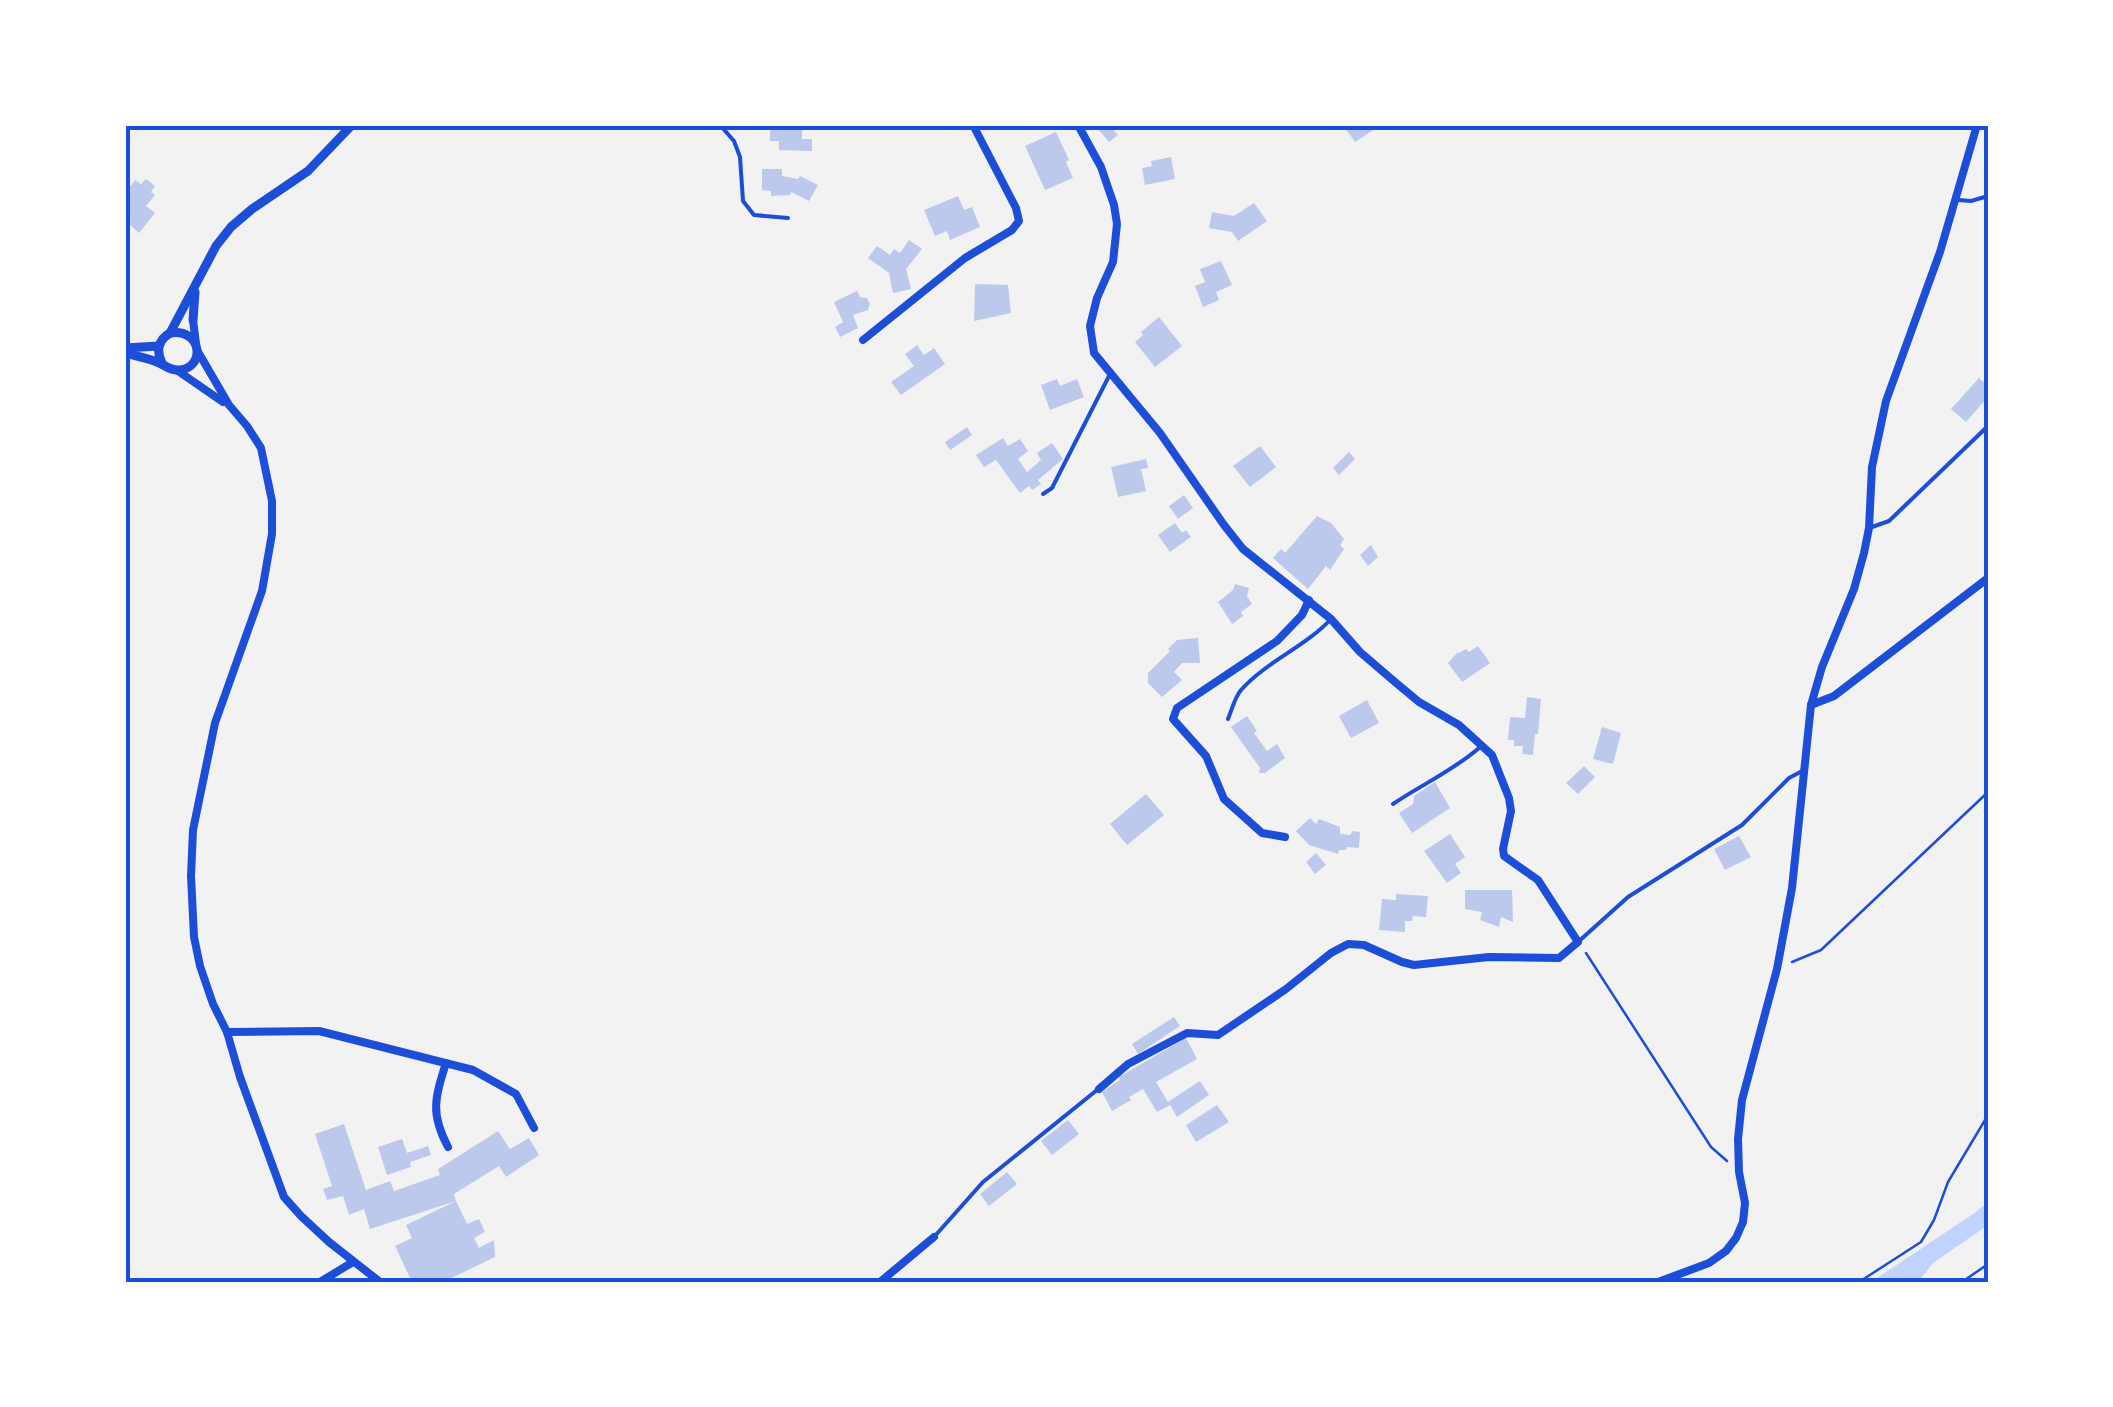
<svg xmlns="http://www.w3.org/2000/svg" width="2113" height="1407" font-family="'Golos Text',sans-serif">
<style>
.water{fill:#bfd3fe}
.building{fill:#bdc9ec}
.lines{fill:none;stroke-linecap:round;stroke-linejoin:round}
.path{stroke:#1d4ed8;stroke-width:2.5}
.service{stroke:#1d4ed8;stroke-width:4}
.minor{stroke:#1d4ed8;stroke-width:8}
.tertiary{stroke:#1d4ed8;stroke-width:9}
.neatline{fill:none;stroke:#1d4ed8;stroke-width:4}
</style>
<rect width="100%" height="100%" fill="#f2f2f2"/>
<path class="water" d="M1988,1202V1225L1933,1263L1918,1282H1871L1976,1212Z"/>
<g class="building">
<path d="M770,125L802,126V139H812V151L779,150V141H770Z"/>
<path d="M1104,125H1109L1118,135L1109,142L1099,130Z"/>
<path d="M1343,125H1381L1355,142Z"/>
<path d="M1056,132L1069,160L1066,162L1073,178L1045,190L1025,146Z"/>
<path d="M1171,157L1175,179L1145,185L1142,168L1152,166L1151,161Z"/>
<path d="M762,169H782V176L798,179L800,176L818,185L809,201L791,192L790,195L771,196V191L762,190Z"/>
<path d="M146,179L155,186L151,192L155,195L146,206L155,213L139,233L128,223L131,219L125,220V193L135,180L141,184Z"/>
<path d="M958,196L964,210L972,207L980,227L950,240L947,231L935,236L924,210Z"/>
<path d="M1254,203L1267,221L1238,241L1232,232L1209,228L1212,212L1234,216Z"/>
<path d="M909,240L922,249L906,269L911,289L893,293L889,273L868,258L877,246L890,255L894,249L900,253Z"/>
<path d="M1221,261L1232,285L1216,292L1219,300L1203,307L1195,286L1205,282L1200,269Z"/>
<path d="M975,284L1008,285L1011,313L974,321Z"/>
<path d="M857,291L860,297L867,298L870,304L868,310L853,315L858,328L840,337L835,327L843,322L834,302Z"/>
<path d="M1159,317L1182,346L1155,367L1135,342L1143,335L1141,332Z"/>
<path d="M917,345L924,355L934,348L945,364L901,395L891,382L914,366L905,354Z"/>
<path d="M1979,378L1988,386V397L1966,422L1951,409Z"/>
<path d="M1057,379L1060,386L1077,379L1084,397L1050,410L1041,385Z"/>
<path d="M967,427L972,435L950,450L945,442Z"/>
<path d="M1003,438L1008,446L1020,439L1028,451L1018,459L1027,472L1041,460L1037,453L1052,443L1063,459L1038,480L1041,484L1032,490L1029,486L1020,493L996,460L984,467L976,455Z"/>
<path d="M1260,446L1276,467L1250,487L1233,466Z"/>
<path d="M1349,452L1355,459L1339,475L1333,468Z"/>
<path d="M1146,459L1148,468L1141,469L1146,491L1118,497L1111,467Z"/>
<path d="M1184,495L1193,508L1178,519L1169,506Z"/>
<path d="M1317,516L1331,523L1344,539L1340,545L1344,549L1330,570L1326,566L1308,589L1273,558L1281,549L1285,553Z"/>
<path d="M1175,523L1182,533L1186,530L1191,537L1170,552L1158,535Z"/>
<path d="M1371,545L1378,557L1368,566L1360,555Z"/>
<path d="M1235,584L1249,588L1247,596L1252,604L1241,612L1243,616L1232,624L1218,602L1233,590Z"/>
<path d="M1198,638L1200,663H1182L1174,672L1182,680L1162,697L1148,683V673L1170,651L1168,649L1177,640Z"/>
<path d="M1478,646L1490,663L1462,682L1448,663L1458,652L1459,653L1466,649L1469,652Z"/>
<path d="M1527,697L1541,699L1538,734H1535L1533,755L1522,754L1523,746H1514V740H1508L1510,717L1525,718Z"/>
<path d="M1367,700L1379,723L1351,738L1339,716Z"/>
<path d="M1247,716L1257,731L1254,733L1267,751L1277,744L1285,758L1265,773H1259L1260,768L1231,727Z"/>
<path d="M1602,727L1621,733L1613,764L1593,759Z"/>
<path d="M1584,766L1595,777L1578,794L1566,783Z"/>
<path d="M1435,782L1450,808L1412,833L1399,813L1413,804L1414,796Z"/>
<path d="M1146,794L1164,815L1127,845L1110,824Z"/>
<path d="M1310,818L1316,824L1319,819L1340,827V834L1350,835L1353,831L1360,832L1359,848L1347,847L1346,850H1339L1338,854L1309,845L1296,831Z"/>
<path d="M1450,834L1465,857L1455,864L1461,873L1447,883L1424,851Z"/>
<path d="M1739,836L1751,857L1725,870L1714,849Z"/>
<path d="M1316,853L1326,865L1315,874L1306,862Z"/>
<path d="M1465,890H1512L1513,922L1501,917L1499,927L1480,920L1482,912L1465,909Z"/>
<path d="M1396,894L1428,896L1426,917L1413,916L1412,921H1405V932L1379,930L1382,899L1396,900Z"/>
<path d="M1174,1017L1180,1026L1138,1054L1132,1044Z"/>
<path d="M1186,1038L1197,1059L1156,1082L1168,1102L1200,1081L1209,1095L1177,1117L1170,1105L1157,1112L1143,1089L1129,1097L1131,1100L1112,1111L1102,1092L1120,1080L1119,1077Z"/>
<path d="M1217,1105L1229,1122L1196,1142L1186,1125Z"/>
<path d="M1068,1120L1079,1134L1052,1155L1041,1141Z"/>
<path d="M344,1124L366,1190L390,1181L394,1191L440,1175L438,1169L498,1131L510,1149L529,1138L539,1155L506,1177L499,1166L454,1194L456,1201L370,1229L364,1209L349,1215L343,1196L327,1200L323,1189L332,1186L315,1134Z"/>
<path d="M402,1139L407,1153L428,1146L431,1155L410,1162L411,1167L387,1175L378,1147Z"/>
<path d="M1007,1172L1017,1184L989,1206L980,1194Z"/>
<path d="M456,1201L467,1224L479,1219L485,1232L474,1238L479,1248L494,1240L495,1257L443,1282H412L395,1246L412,1238L406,1225Z"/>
</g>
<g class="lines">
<g class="path">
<path d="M1586,953L1711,1147L1727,1161"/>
<path d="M1792,962L1821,950L1988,792"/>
<path d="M1859,1282L1921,1242L1934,1220L1948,1182L1988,1115"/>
<path d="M1962,1282L1988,1264"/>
</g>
<g class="service">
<path d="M720,125L734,141L740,157L743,201L754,215L788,218"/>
<path d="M1958,200L1971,201L1988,196"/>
<path d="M1043,494L1052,488L1110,374"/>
<path d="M1872,527L1889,521L1988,426"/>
<path d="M1228,719C1232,709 1235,697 1241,690C1267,661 1305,647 1331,619"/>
<path d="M1393,804C1421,785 1454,770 1479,748"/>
<path d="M1578,942L1628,897L1742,825L1789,778L1804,770"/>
<path d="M934,1237L983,1182L1097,1090"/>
</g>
<g class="minor">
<path d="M1078,125L1101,167L1114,205L1117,224L1113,262L1097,298L1090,326L1094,353L1160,433L1224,525L1243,549L1331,619L1360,652L1395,682L1419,702L1459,725L1492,755L1509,798L1511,811L1503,849L1504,856L1538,880L1578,942L1559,958L1489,957L1414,965L1402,962L1364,945L1348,944L1331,953L1286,989L1218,1035L1187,1033L1128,1064L1099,1089"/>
<path d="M193,320L196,344"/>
<path d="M863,340L965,258L1012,230L1019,221L1016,208L973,125"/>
<path d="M197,350L229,405L247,426L261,448L272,501V534L262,591L215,723L193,830L191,876L194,937L200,966L213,1004L227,1032L240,1077L284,1197L301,1216L329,1242L380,1282"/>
<path d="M178,371L223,402"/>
<path d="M1811,705L1834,696L1988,578"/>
<path d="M1285,837L1262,833L1224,799L1206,756L1173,719L1177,708L1277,641L1302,615L1309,600"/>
<path d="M227,1032L319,1031L473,1070L516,1094L534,1128"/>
<path d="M446,1063C435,1098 430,1113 448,1147"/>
<path d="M320,1282L353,1262"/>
<path d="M880,1282L934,1237"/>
<path d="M1658,1282L1709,1263L1726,1251L1736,1238L1743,1222L1745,1203L1739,1172L1738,1139L1742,1100L1777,969L1792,888L1811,705L1822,667L1854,589L1864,553L1869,528L1872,467L1886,401L1940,252L1977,125"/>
</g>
<g class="tertiary">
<path d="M193,320L195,292"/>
<path d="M125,348L159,346"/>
<path d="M125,353C136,356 147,358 157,362C165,365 170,371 180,370C206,367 202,328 170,333"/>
<path d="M162,363C156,351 158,340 170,333L216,246L231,227L252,209L308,171L352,125"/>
</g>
</g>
<rect width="2113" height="1407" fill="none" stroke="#ffffff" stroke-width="255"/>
<rect x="128" y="128" width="1858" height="1152" class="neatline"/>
</svg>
